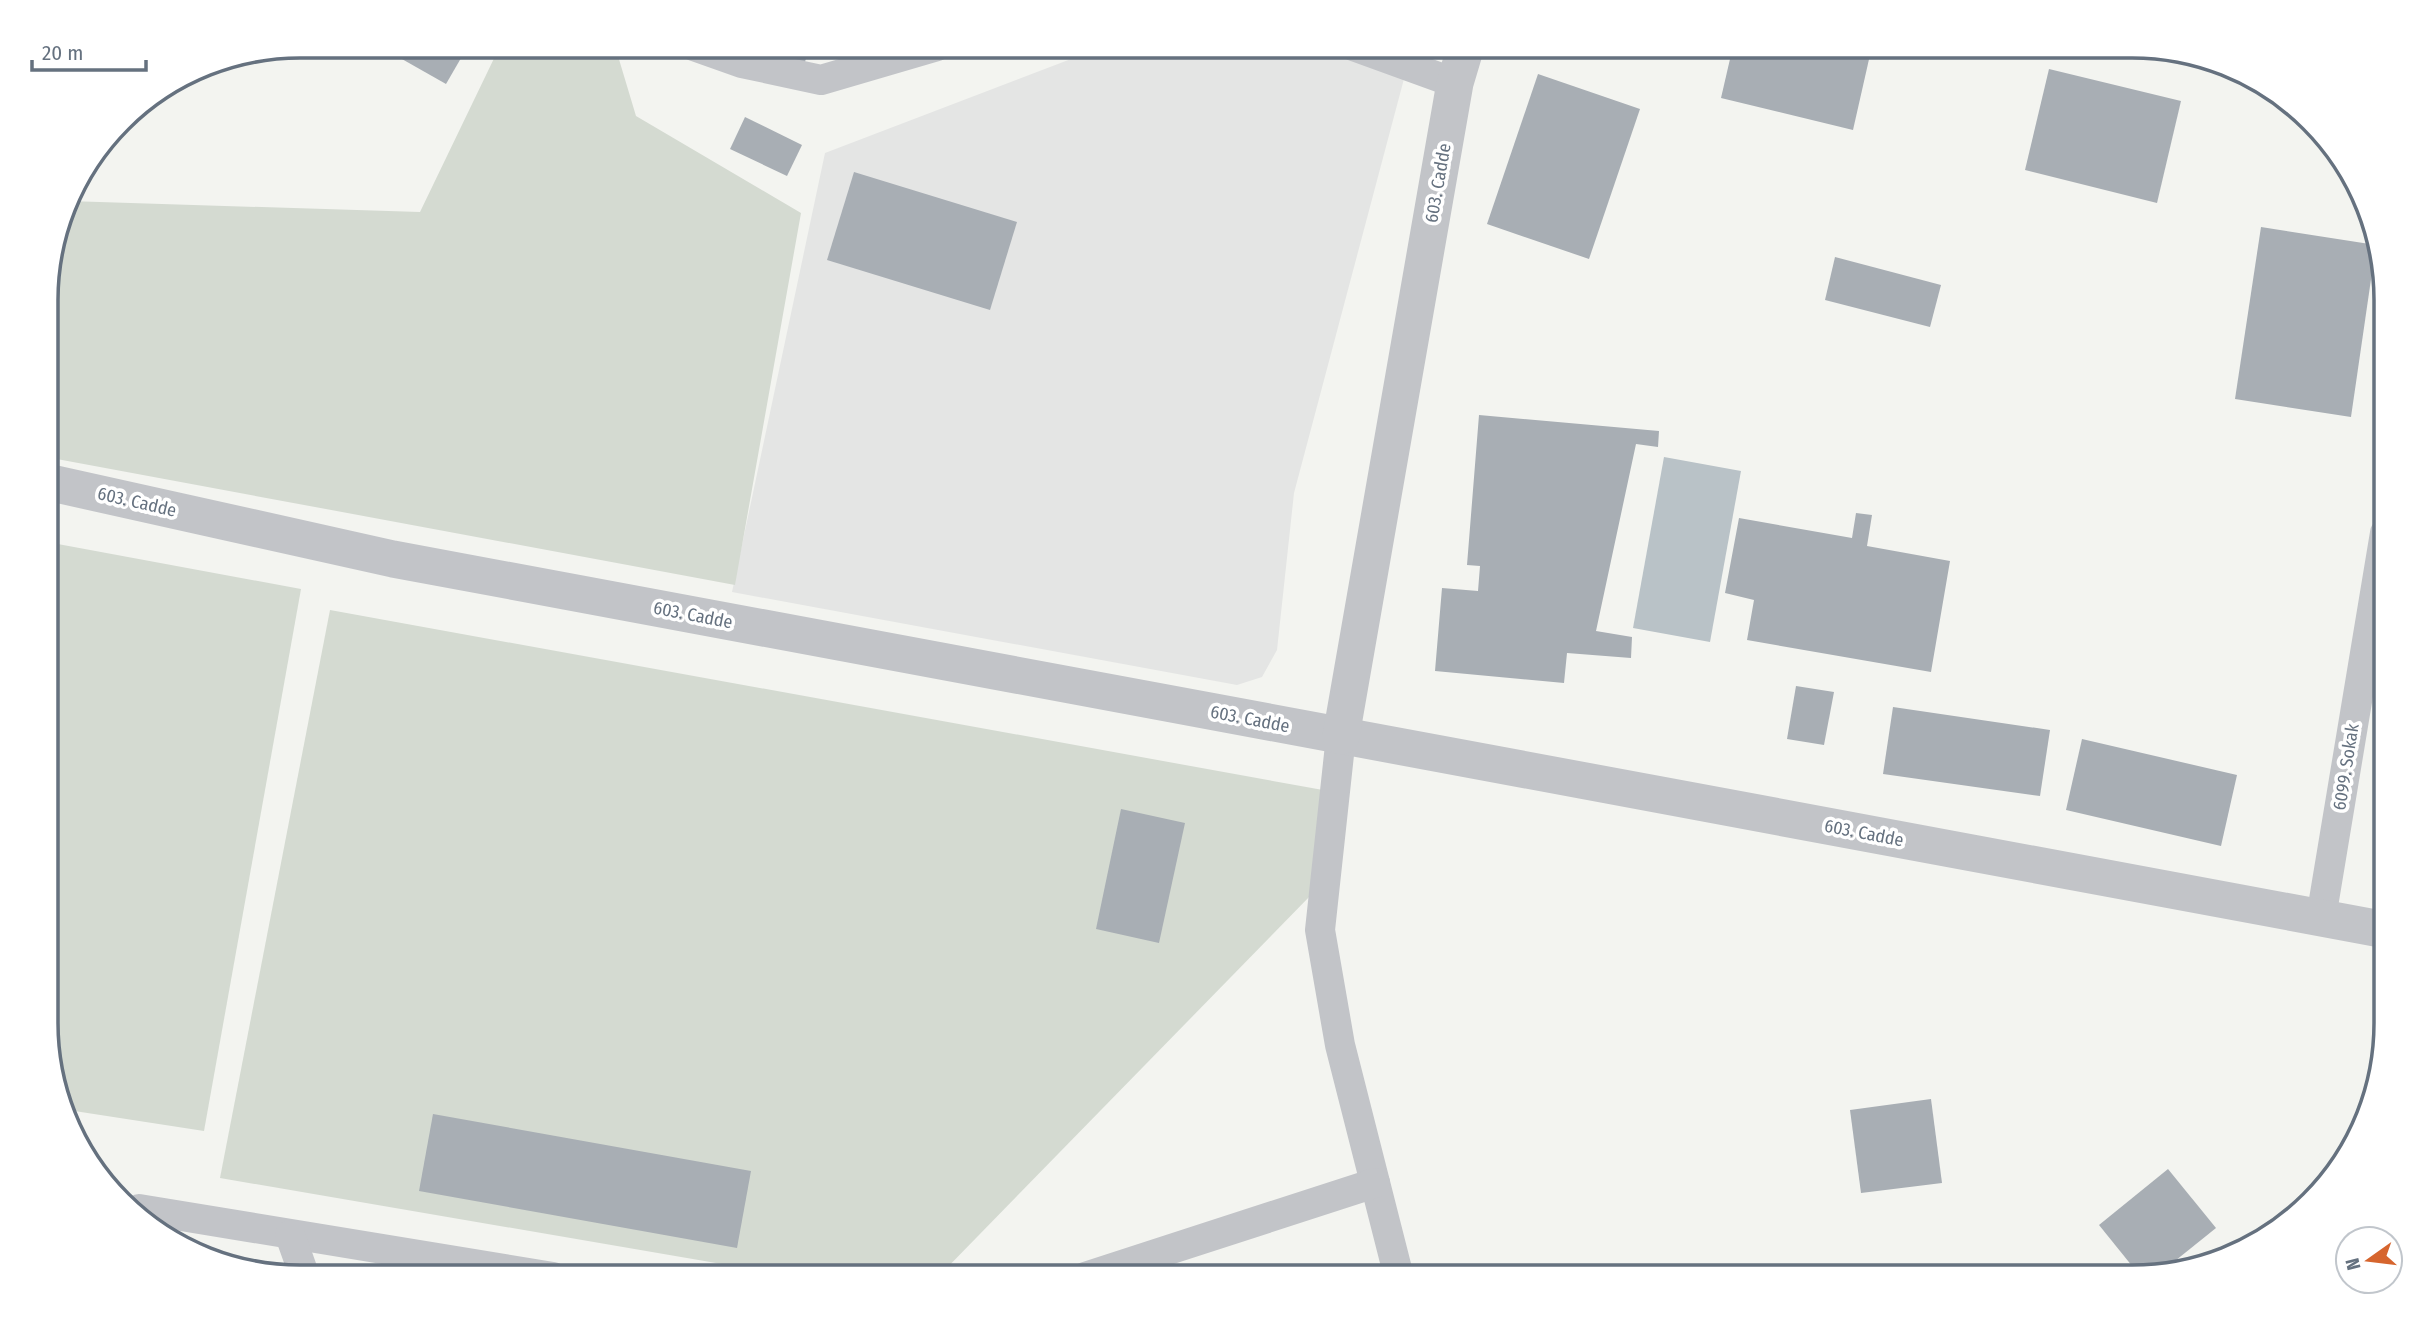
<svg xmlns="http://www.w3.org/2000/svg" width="2432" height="1323" font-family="'Fira Sans Condensed',sans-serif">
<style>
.built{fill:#e4e5e4}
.green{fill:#d4dad1}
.water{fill:#b9c2c7}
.building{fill:#a8aeb4}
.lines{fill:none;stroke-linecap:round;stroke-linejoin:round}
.minor{stroke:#c2c4c8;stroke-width:30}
.tertiary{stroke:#c2c4c8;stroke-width:37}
.labels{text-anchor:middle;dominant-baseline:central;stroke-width:7;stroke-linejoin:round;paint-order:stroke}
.street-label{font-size:18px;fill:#65717f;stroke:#fff}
.rim{fill:none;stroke:#65717f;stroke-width:3.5}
</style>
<rect width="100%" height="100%" fill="#f3f4f0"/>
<path class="built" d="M1105,46H1319L1405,75L1294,493L1277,650L1262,677L1237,685L732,592L825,153Z"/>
<g class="green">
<path d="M500,46H615L636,116L801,213L735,585L46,457V282L68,201L420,212Z"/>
<path d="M47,542L301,589L204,1131L68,1110L48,1057Z"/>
<path d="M330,610L1323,790L1312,894L938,1277H798L220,1178Z"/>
</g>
<path class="water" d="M1664,457L1741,471L1710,642L1633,628Z"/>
<g class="building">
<path d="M379,46H468L446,84Z"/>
<path d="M735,46H810L803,68Z"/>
<path d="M1733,46H1872L1853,130L1721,98Z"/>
<path d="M2049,69L2181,101L2157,203L2025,170Z"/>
<path d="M1538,74L1640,109L1589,259L1487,224Z"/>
<path d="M745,117L802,145L787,176L730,149Z"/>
<path d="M854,172L1017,222L990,310L827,260Z"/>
<path d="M2261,227L2376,245L2351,417L2235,399Z"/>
<path d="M1835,257L1941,285L1930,327L1825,300Z"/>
<path d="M1479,415L1659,431L1658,447L1636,444L1596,631L1632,637L1631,658L1567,653L1564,683L1435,671L1442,588L1478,591L1480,566L1467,565Z"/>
<path d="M1856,513L1872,515L1867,546L1950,561L1931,672L1747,640L1754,600L1725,593L1739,518L1852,538Z"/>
<path d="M1796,686L1834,692L1824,745L1787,739Z"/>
<path d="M1893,707L2050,730L2040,796L1883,774Z"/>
<path d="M2082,739L2237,775L2221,846L2066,810Z"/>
<path d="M1121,809L1185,823L1159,943L1096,929Z"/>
<path d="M1931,1099L1942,1183L1861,1193L1850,1110Z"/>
<path d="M433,1114L751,1171L737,1248L419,1191Z"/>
<path d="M2168,1169L2216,1228L2160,1273L2141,1277L2099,1225Z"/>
</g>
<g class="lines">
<g class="minor">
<path d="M694,46L742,63L821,80L937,46"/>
<path d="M1353,46L1455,83"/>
<path d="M1341,736L1320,930L1340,1045L1399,1277"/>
<path d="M2321,918L2385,533"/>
<path d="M139,1209L553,1277"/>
<path d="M290,1235L305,1277"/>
<path d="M1085,1277L1375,1183"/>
</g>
<g class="tertiary">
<path d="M47,482L393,559L2386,930"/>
<path d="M1341,736L1455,83L1466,46"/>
</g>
</g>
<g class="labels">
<g class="street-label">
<text transform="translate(1438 183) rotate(-80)">603. Cadde</text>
<text transform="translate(137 502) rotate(13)">603. Cadde</text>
<text transform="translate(693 615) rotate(11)">603. Cadde</text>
<text transform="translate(1250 719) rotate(11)">603. Cadde</text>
<text transform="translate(2346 767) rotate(-81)">6099. Sokak</text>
<text transform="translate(1864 833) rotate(11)">603. Cadde</text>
</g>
</g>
<path d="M0 0H2432V1323H0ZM300 58H2132A242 242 0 0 1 2374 300V1023A242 242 0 0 1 2132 1265H300A242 242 0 0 1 58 1023V300A242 242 0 0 1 300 58Z" fill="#fff" fill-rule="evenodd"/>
<path class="rim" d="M300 58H2132A242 242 0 0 1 2374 300V1023A242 242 0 0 1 2132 1265H300A242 242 0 0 1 58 1023V300A242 242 0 0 1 300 58Z"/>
<g transform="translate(2369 1260) rotate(256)"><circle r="33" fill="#ffffff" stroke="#c1c6cc" stroke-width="2"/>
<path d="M0-5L12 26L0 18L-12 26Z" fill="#d6652e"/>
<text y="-10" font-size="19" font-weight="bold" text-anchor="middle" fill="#65717f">N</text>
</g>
<path d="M32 60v10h114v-10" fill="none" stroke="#65717f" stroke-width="3.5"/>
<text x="42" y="60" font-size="21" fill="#65717f" stroke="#ffffff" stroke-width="5" paint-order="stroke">20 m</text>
</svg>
